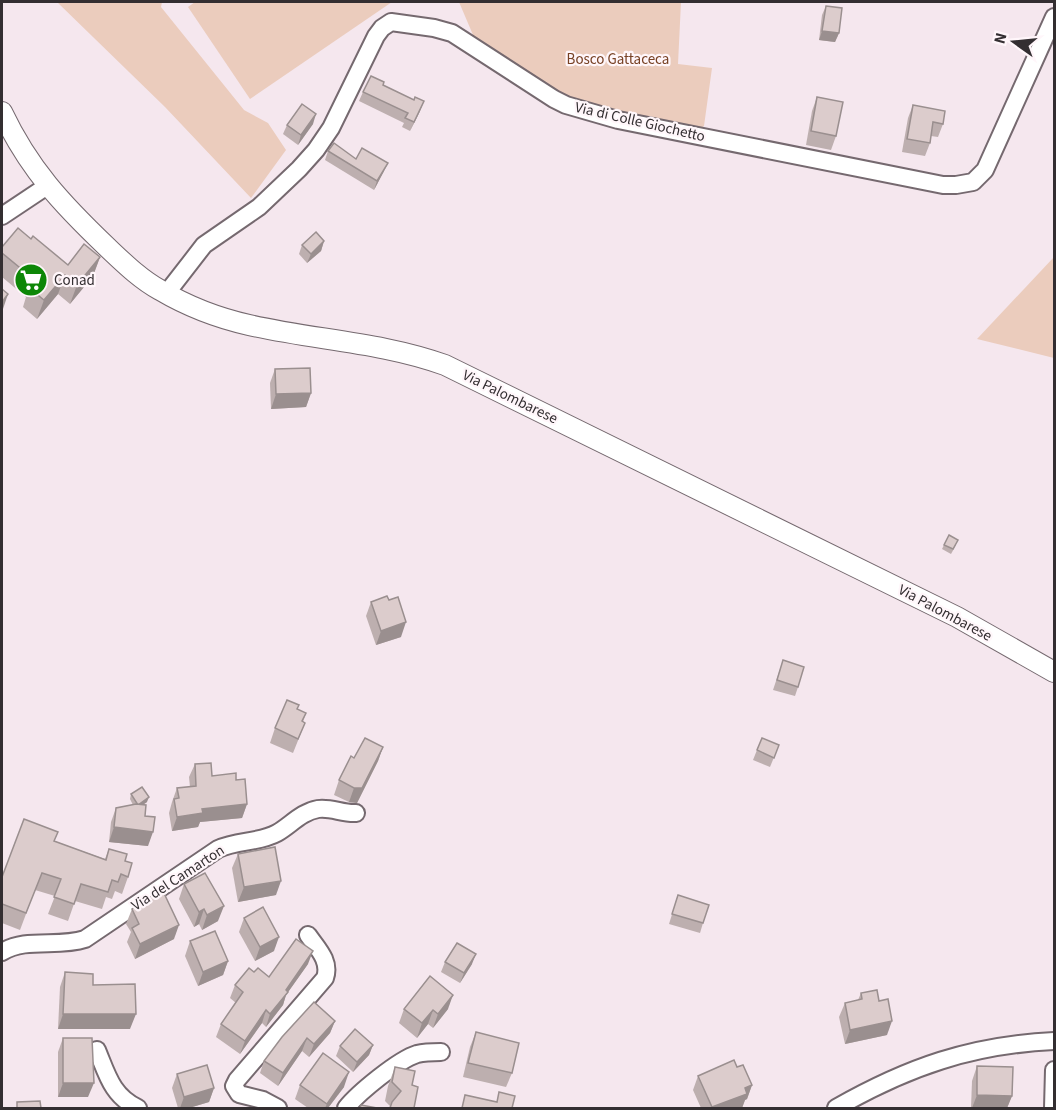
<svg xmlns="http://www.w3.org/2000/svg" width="1056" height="1110" font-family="'Source Sans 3',sans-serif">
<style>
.green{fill:#ebccbd}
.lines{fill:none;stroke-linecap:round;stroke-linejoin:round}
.minor-casing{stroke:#75696f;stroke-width:20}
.major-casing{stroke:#75696f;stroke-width:22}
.minor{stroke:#fff;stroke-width:16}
.major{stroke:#fff;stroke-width:20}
.wall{fill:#bdafaf}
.shaded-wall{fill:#9a8f8f}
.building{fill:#dccccc;stroke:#9a8f8f;stroke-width:1.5}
.labels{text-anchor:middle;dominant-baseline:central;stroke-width:4.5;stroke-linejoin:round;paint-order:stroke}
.park-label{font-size:15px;fill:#774124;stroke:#fff6fa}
.street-label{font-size:15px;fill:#332e31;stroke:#fff6fa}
.poi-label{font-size:15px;fill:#332e31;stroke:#fff6fa;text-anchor:start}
</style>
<rect width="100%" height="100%" fill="#f5e7ee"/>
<g class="green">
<path d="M57,2H162L161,7L244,110L268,123L286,150L251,198L165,107Z"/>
<path d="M195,2H392L250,99L188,7Z"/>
<path d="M459,2H681L678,64L712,68L704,126L693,135L559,105L479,49Z"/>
<path d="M1054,257V358L977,339Z"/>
</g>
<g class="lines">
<defs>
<g id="minor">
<path d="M2,216L47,186"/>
<path d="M166,294L204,245L259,207L299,169L316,150L331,128L376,36L382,28L391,22L434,28L452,33L554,99L566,105L618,120L943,185H956L973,182L985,170L1054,17"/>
<path d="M2,952C26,937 58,948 85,939L218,849C237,840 259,843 277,833C291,825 301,812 318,809C331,807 343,814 356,813"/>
<path d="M97,1050C107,1074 112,1096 138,1108"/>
<path d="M278,1108L263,1100L239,1094L234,1086L237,1080L325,978C331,961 317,948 308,935"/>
<path d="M346,1108C358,1093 398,1060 417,1054C425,1052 433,1052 441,1052"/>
<path d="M836,1108C908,1067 971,1045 1054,1041"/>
<path d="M1053,1108L1054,1070"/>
</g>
<path id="major" d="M2,112C29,169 62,204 107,247C124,263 140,279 160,290C187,306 218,318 249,325C314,340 381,342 445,365L957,617L1054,672"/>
</defs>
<use href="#minor" class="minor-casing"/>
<use href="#major" class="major-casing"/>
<use href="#minor" class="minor"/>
<use href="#major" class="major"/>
</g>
<g class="wall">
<path d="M826,6L839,33L835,42L819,40L822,15Z"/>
<path d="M383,85L414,100L420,111L410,131L402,127L404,123L359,101L363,92Z"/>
<path d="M817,97L836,136L831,150L806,145L812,111Z"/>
<path d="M913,105L943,124L938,137L931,136L930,143L925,156L902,152L908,118Z"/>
<path d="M313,124L298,145L283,134L287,125Z"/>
<path d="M328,151L356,159L384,171L374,190L325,160Z"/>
<path d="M31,239L68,265L100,257L93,276L70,304L58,294L37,319L23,307L26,297L2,277V247Z"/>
<path d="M324,241L321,251L307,263L299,254L302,245Z"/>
<path d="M275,369L311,393L306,407L271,409L270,383Z"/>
<path d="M944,545H956L951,554L942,549Z"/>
<path d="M371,602L401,637L376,645L366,616Z"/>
<path d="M783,660L798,687L795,696L773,690Z"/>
<path d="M297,709L306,713L303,722L305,723L293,753L270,743L275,728Z"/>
<path d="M779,745L770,767L753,760L757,750Z"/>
<path d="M383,747L378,761L357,803L349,802L334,795L339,780L354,758Z"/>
<path d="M195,764L212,776L236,780L247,804L242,818L200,822L198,827L172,831L169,813L172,802L177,788L190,787L189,777Z"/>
<path d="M131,794L147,802L143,805L145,816L148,846L109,842L111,822L116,808L133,805L130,799Z"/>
<path d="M54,841L105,859L109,849L125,861L128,877L122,894L115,891L112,899L106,897L102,909L75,901L68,921L48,914L55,896L35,890L20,930L2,923V877Z"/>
<path d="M238,854L276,895L238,902L232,868Z"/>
<path d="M184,884L218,921L202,930L199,924L194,927L179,899Z"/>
<path d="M678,895L703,923L700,933L669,924Z"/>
<path d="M132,909L174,939L135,959L127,942L131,932L126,924Z"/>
<path d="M244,918L274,951L255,961L239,932Z"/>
<path d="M190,941L228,961L223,975L198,986L185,956Z"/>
<path d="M445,962L472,964L460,983L441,972Z"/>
<path d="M308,964L286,995L283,1005L266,1027L262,1023L240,1054L216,1037L221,1024L236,1003L230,998L235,985L254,972L269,977Z"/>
<path d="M65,972L93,985L130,1029H58L60,987Z"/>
<path d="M861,993L887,1035L845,1044L839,1017L845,1003L858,1000Z"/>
<path d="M404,1009H448L433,1028L428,1024L417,1038L399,1023Z"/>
<path d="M335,1021L330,1033L309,1057L302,1051L278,1086L260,1073L264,1061Z"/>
<path d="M476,1032L512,1073L506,1087L463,1077L470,1047Z"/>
<path d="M63,1038L88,1097H58V1052Z"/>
<path d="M373,1045L369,1055L353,1072L336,1056L340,1046Z"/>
<path d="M977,1066L1012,1096L1007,1108H971L972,1081Z"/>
<path d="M395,1067L412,1085L414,1108H389L390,1106L385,1101L388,1086Z"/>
<path d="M737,1067L752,1085L747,1099L745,1100L742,1108H701L693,1090L698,1076Z"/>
<path d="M177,1074L214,1088L209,1102L189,1108H178L172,1088Z"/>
<path d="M300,1085L344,1087L328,1108H308L295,1099Z"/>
</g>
<g class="shaded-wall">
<path d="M822,31L839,33L835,42L819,40Z"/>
<path d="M424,101L420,111L410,131L414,122Z"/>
<path d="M316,114L313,124L298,145L301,135Z"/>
<path d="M388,163L384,171L374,190L377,181Z"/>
<path d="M324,241L321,251L307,263L311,254Z"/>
<path d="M100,257L93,276L70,304L77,285Z"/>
<path d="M65,275L58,294L37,319L44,300Z"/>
<path d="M8,294L2,312V302Z"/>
<path d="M311,393L306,407L271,409L276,394Z"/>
<path d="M406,622L401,637L376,645L381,631Z"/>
<path d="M383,747L378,761L357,803L349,802L354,788Z"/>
<path d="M149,797L147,802L136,809L138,805Z"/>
<path d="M247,804L242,818L200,822L198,827L172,831L177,817L202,809Z"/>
<path d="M114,827L153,832L148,846L109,842Z"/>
<path d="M281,881L276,895L238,902L244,887Z"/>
<path d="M224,906L218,921L202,930L207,915Z"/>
<path d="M204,909L199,924L194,927L199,912Z"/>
<path d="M179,925L174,939L135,959L140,944Z"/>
<path d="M279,937L274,951L255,961L260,947Z"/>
<path d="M313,951L308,964L286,995L283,1005L266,1027L270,1014L286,990Z"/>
<path d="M476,954L472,964L460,983L464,973Z"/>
<path d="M228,961L223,975L198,986L203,972Z"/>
<path d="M453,995L448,1009L433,1028L438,1014Z"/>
<path d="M266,1010L262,1023L240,1054L245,1041Z"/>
<path d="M433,1010L428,1024L417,1038L422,1023Z"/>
<path d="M63,1014H136L130,1029H58Z"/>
<path d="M335,1021L330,1033L309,1057L314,1044Z"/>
<path d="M892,1021L887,1035L845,1044L850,1030Z"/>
<path d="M307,1038L302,1051L278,1086L283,1073Z"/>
<path d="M373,1045L369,1055L353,1072L357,1062Z"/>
<path d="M349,1072L344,1087L328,1108H325L327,1104Z"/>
<path d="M63,1083H94L88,1097H58Z"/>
<path d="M752,1085L747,1099L745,1100L742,1108H711L712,1107L745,1088Z"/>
<path d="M214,1088L209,1102L189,1108H180L184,1097Z"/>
<path d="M977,1095L1012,1096L1007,1108H972Z"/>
</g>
<g class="building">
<path d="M826,6L842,8L839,33L822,31Z"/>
<path d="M371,76L384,82L383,85L414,100L415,97L424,101L414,122L405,118L408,113L363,92Z"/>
<path d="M817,97L843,102L836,136L811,131Z"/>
<path d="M302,104L316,114L301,135L287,125Z"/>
<path d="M913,105L945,111L943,124L933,122L930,143L907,139Z"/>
<path d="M334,143L356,159L362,148L388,163L377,181L328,151Z"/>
<path d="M18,228L31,239L33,236L68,265L84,244L100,257L77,285L65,275L44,300L29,288L36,281L2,253V247Z"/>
<path d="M316,232L324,241L311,254L302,245Z"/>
<path d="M2,289L8,294L2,302Z"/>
<path d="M310,368L311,393L276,394L275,369Z"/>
<path d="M949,535L958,540L953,549L944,545Z"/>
<path d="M387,596L389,600L398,597L406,622L381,631L371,602Z"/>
<path d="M783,660L804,667L798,687L777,680Z"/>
<path d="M287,700L299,705L297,709L306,713L302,721L305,723L298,739L275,728Z"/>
<path d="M365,738L383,747L362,788H354L339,780L351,756L354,758Z"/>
<path d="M762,738L779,745L774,758L757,750Z"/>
<path d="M211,763L212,776L236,773V780L245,779L247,804L202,809L203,813L177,817L174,799L179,798L177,788L196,786L195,764Z"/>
<path d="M142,787L149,797L138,805L131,794Z"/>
<path d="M136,804L146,805L145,816L155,817L153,832L114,827L116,808Z"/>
<path d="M24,819L58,832L54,841L106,860L109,849L127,854L125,861L132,863L128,877L121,874L118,882L112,880L108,892L81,884L74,904L54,897L61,879L42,873L26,913L2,904V877Z"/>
<path d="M275,847L281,881L244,887L238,854Z"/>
<path d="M205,873L224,906L207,915L204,909L199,912L184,884Z"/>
<path d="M162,889L179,925L140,944L132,928L139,924L132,909Z"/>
<path d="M678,895L709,905L703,923L672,914Z"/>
<path d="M263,907L279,937L260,947L244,918Z"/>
<path d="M215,931L228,961L203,972L190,941Z"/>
<path d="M296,939L313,951L286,990L288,992L270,1014L266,1010L245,1041L221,1024L243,992L235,985L249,968L254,972L258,968L269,977Z"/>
<path d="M457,943L476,954L464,973L445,962Z"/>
<path d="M65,972L93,974V985L135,984L136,1014H63Z"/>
<path d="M430,976L453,995L438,1014L433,1010L422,1023L404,1009Z"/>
<path d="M877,990L879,1001L888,999L892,1021L850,1030L845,1003L862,999L861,993Z"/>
<path d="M314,1002L335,1021L314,1044L307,1038L283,1073L264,1061L282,1037Z"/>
<path d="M355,1029L373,1045L357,1062L340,1046Z"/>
<path d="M476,1032L519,1043L512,1073L468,1063Z"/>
<path d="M63,1038H92L94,1083H63Z"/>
<path d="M323,1053L349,1072L327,1104L300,1085Z"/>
<path d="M734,1060L737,1067L743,1065L752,1085L745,1088L747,1094L712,1107L698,1076Z"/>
<path d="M207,1065L214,1088L184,1097L177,1074Z"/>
<path d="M977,1066L1013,1067L1012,1096L977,1095Z"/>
<path d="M395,1067L415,1071L412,1085L418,1087L414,1108H390L392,1102L401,1091L392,1082Z"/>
<path d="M499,1092L515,1096L512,1108H462L465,1095L497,1102Z"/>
<path d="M40,1101L41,1108H17V1102Z"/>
<path d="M361,1105L377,1108H360Z"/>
</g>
<defs>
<symbol id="supermarket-disc" viewBox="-11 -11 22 22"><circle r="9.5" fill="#0d8707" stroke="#fff6fa"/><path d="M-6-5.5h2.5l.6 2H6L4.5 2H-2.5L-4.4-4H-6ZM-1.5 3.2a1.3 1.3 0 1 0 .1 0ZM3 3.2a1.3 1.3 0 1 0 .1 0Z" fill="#fff"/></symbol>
</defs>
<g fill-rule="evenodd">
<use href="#supermarket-disc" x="12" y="261" width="38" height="38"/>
</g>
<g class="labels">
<g class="park-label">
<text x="618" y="59">Bosco Gattaceca</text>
</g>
<g class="street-label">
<text transform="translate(640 122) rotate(13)">Via di Colle Giochetto</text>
<text transform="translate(510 397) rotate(26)">Via Palombarese</text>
<text transform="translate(945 613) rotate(28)">Via Palombarese</text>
<text transform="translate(178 878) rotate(-33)">Via del Camarton</text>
</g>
<g class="poi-label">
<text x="54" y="280">Conad</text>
</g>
</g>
<rect width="1056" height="1110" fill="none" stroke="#332e31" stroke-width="6"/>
<g transform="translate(1014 42) rotate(285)" stroke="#fff6fa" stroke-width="4.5" paint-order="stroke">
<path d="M0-4.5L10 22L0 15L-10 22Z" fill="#332e31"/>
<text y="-9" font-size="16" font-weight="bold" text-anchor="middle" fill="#332e31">N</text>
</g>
</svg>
